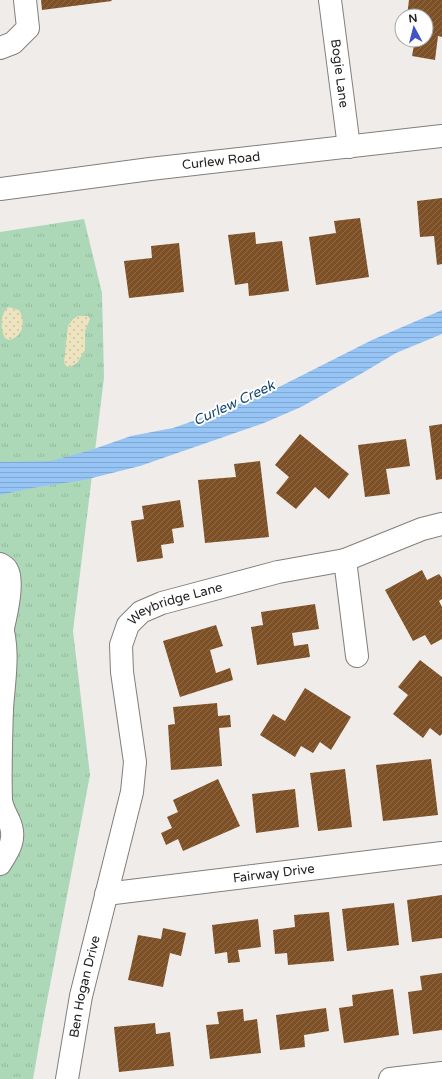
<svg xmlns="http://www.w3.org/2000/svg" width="442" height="1079" font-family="'Varela Round',sans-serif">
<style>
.grass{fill:url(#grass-tufts)}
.sand{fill:url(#sand-dots)}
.water{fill:url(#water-rules)}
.building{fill:url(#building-hatch)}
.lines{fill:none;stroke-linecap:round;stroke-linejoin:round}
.minor-casing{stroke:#827f7c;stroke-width:24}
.major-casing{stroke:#827f7c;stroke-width:24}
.minor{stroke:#fff;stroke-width:22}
.major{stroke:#fff;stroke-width:22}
.labels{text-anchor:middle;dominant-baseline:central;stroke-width:4;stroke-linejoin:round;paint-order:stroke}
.street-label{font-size:13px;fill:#242221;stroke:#fff}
.water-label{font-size:14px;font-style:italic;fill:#164874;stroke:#fff}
</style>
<defs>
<pattern id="grass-tufts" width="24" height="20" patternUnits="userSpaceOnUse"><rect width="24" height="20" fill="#acd8b7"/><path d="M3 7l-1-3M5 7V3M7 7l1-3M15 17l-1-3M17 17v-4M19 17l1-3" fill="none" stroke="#94b99d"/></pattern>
<pattern id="sand-dots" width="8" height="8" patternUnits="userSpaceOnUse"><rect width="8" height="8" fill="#ede3be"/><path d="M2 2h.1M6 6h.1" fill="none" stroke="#cbc2a3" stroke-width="1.8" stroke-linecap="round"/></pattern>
<pattern id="water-rules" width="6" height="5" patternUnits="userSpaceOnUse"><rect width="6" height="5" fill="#96c4f4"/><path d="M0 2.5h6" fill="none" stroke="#81a8d1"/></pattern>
<pattern id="building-hatch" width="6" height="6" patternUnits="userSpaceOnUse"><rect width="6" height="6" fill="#7d5026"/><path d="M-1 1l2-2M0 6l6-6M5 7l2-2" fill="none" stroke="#8d6b4c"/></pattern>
</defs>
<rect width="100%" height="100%" fill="#f0ece9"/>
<path class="grass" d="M84,219L102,293L104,377L73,631L90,775L43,1022L33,1079H0V232Z"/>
<g class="sand">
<path d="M8,307L19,310C26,322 23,337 9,340L5,338C0,329 0,314 8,307Z"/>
<path d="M78,316H88L90,319L85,331V350L77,363L70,367L66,366L64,362L68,326L73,319Z"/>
</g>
<path class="water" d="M442,310V334L396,353L359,375L301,407L264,423L140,466L84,480L32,488L0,495V462L51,461L91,450L131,436L173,428L222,411L277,388L372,340Z"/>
<g class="building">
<path d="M41,0H111L112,1L42,10Z"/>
<path d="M409,0H442V37L438,36L435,60L412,56L414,45L402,43L403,40H426V16H407Z"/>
<path d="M442,198V264L437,265L434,236L420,237L417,201Z"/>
<path d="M360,218L369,277L316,285L309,237L336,233L334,221Z"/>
<path d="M255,232L256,244L282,241L289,291L249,296L248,283L235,285L228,235Z"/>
<path d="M179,243L184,292L129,298L124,261L152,258L151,246Z"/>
<path d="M442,424V479L436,480L429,426Z"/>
<path d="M300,434L349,474L329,499L315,487L296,509L276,493L289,477L275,465Z"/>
<path d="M406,439L410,466L386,469L390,494L365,497L358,445Z"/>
<path d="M260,461L269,537L205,543L198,480L236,477L234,464Z"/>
<path d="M180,500L184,527L172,529L174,543L161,545L163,558L137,562L131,521L144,519L142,506Z"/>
<path d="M422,570L427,580L439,574L442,578V599L439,601L442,607V639L431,645L425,635L413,641L385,590Z"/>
<path d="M315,604L319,629L292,633L294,646L308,644L310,657L257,665L251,627L263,625L261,612Z"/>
<path d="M216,625L223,646L210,650L216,673L230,668L233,680L180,697L163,641Z"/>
<path d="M420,660L442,677V734L440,736L430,728L423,738L393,714L408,695L398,687Z"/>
<path d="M305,688L351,717L331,750L320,742L313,753L301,746L295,757L260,735L273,714L285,721Z"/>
<path d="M217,703L218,716L230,715L231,727L219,728L222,766L171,770L168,725L175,724L173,707Z"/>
<path d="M431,759L438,815L383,821L376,765Z"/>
<path d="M345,769L352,827L318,831L310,773Z"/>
<path d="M218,779L240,826L183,851L178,839L166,845L161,833L172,828L167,817L178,812L173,800Z"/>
<path d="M295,789L299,827L256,833L252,794Z"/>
<path d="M442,895V938L412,942L407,900Z"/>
<path d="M394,903L399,945L347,951L342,909Z"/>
<path d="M329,912L334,961L288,965L287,953L275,954L273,930L295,927L294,915Z"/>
<path d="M258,919L261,947L238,950L240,962L228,963L227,952L215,954L212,925Z"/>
<path d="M163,928L186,933L181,956L170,953L163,987L128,980L138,935L161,939Z"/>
<path d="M442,973V1030L413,1034L408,992L422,990L420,976Z"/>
<path d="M393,989L399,1035L344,1043L339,1008L353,1006L352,995Z"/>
<path d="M326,1008L329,1031L304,1035L305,1047L280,1050L276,1015Z"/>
<path d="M243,1009L244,1021L257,1019L261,1053L210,1059L206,1025L219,1024L217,1012Z"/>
<path d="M155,1023L156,1034L170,1032L174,1066L119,1072L114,1027Z"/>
</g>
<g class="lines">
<defs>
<g id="minor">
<path id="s1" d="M330,0L349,147"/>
<path d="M0,48L13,43L28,28L25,0"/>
<path d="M345,560L357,656"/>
<path d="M0,564C3,566 6,567 7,570C14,581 6,615 3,628"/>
<path d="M0,621C10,649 4,679 2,709C1,739 0,770 1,800C2,808 6,814 9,821C17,838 9,850 0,864"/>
<path id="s2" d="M106,894L442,853"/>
<path id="s3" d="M67,1079L81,996L132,792L135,762L122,672L121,645L128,625L141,612L162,603L278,572L345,560L422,529L442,524"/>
<path d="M390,1079L442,1073"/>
</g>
<g id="major">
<path id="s4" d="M0,189L150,169L442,136"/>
</g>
</defs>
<use href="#minor" class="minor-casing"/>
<use href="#major" class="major-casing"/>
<use href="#minor" class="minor"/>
<use href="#major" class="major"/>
</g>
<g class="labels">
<g class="street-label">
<text stroke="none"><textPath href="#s1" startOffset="74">Bogie Lane</textPath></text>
<text stroke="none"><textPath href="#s4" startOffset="223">Curlew Road</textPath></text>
<text stroke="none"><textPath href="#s3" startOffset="517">Weybridge Lane</textPath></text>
<text stroke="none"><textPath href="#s2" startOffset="169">Fairway Drive</textPath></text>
<text stroke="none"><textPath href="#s3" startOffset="94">Ben Hogan Drive</textPath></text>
</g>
<g class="water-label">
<text transform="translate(234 403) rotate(-25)">Curlew Creek</text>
</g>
</g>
<g transform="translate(414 28) rotate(353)"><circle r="19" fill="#ffffff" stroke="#a7a7a6"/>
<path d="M0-3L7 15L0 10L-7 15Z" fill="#4353c7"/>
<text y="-6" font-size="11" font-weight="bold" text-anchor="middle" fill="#242221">N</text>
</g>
</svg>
